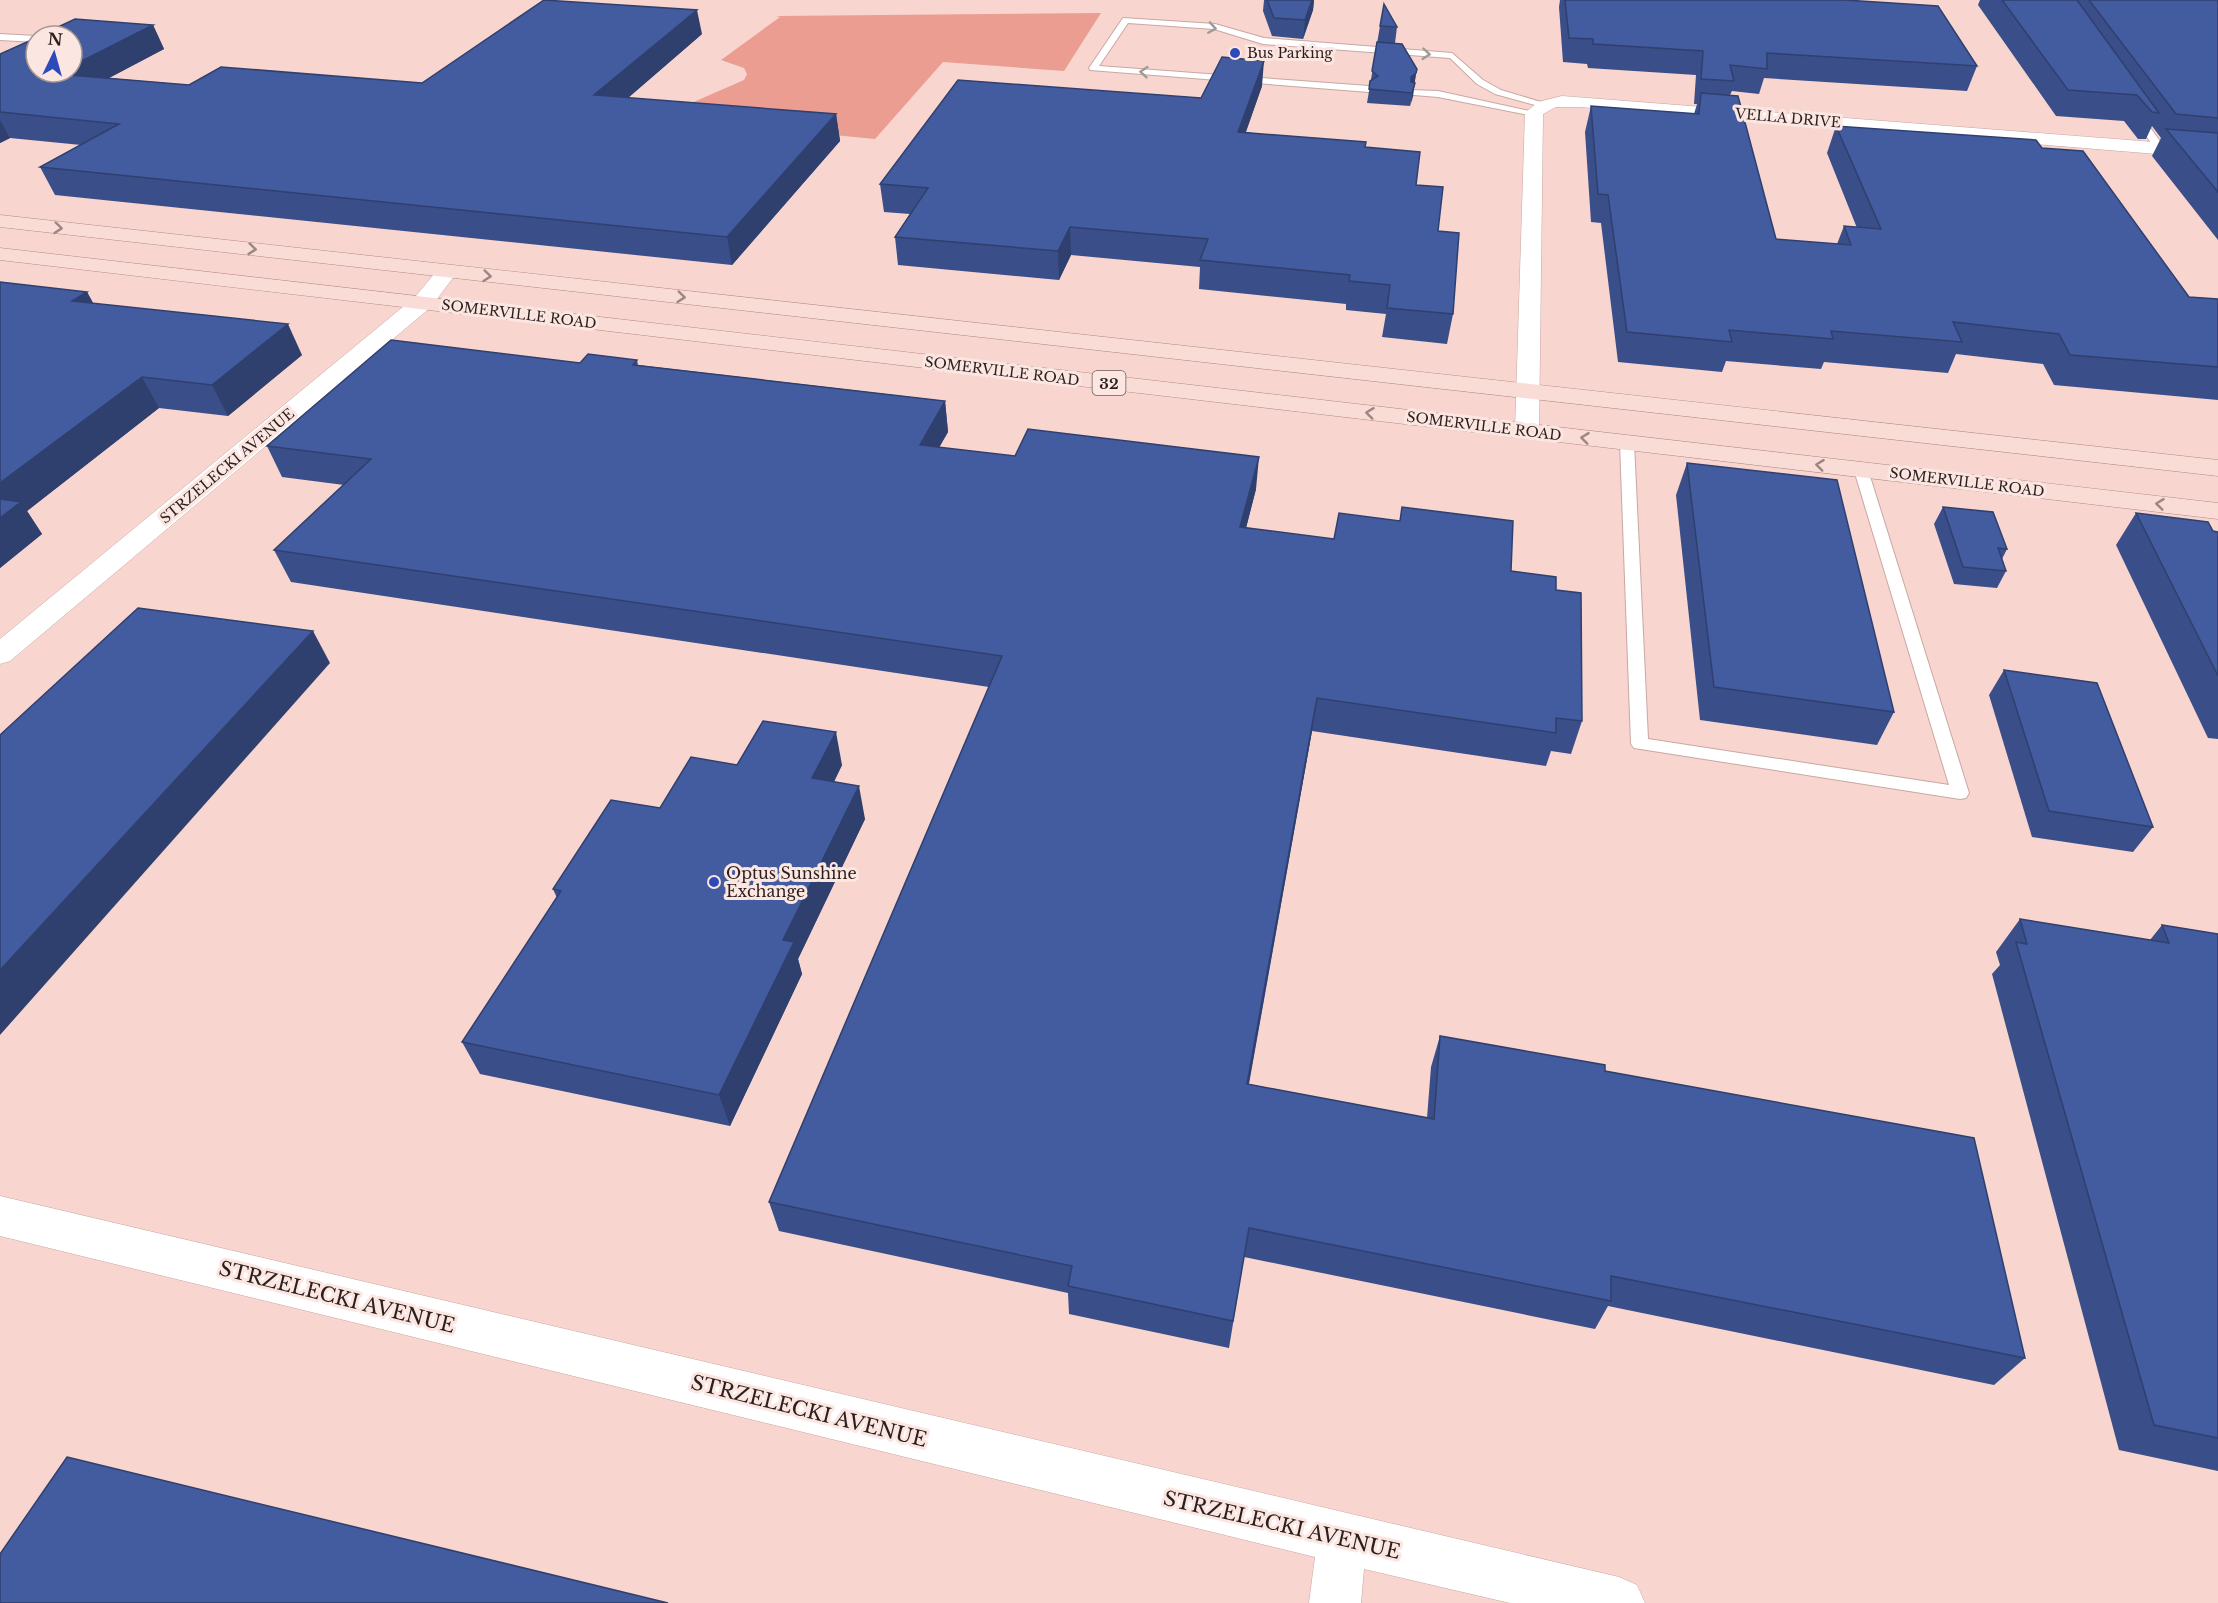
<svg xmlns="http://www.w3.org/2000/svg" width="2218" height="1603" font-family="'Libre Baskerville',serif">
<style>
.green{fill:#eb9d91}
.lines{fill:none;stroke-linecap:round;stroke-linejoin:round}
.service-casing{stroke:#c9a8a2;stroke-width:2}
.minor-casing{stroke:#c9a8a2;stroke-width:1}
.primary-casing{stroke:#b08b84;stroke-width:1}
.service{fill:#fff;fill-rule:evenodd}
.minor{fill:#fff;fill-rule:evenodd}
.primary{fill:#fadcd7;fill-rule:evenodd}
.wall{fill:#3a4e89}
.shaded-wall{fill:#2f406f}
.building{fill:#435b9f;stroke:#2f406f;stroke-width:1.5}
.oneway{stroke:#a09a99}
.oneway2{stroke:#9d8783}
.poi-dot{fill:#2d4aba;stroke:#fbe6e2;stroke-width:2}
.labels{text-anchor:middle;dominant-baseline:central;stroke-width:6;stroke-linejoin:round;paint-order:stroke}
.far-poi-label{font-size:14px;fill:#2b1f1d;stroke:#fbe6e2;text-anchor:start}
.far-street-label{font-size:14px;fill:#2b1f1d;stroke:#fbe6e2}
.shield{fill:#fbe6e2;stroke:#695b58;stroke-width:1.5}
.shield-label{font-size:15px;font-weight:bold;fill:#2b1f1d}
.poi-label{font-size:16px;fill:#2b1f1d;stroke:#fbe6e2;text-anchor:start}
.near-street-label{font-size:20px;fill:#2b1f1d;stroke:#fbe6e2}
</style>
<rect width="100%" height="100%" fill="#f8d5cf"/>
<path class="green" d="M1101,13L1064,71L943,62L875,139L657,118L744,80L747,74L744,68L721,60L780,17L776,16Z"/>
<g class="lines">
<defs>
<g id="service">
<path d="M1123,18L1215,24L1264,38L1452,53L1483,80L1501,90L1551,105L1546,108L1495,94L1477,84L1450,58L1263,44L1214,29L1128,23L1099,66L1369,86L1374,89L1369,92L1090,70L1089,68Z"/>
<path d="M0,34L36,36V42L0,40Z"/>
<path d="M1411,90L1438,91L1539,113L1534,116L1438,97L1414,95L1411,94Z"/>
<path d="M2132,111H2138L2165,148L2164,150H2156L2130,113Z"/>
<path d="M1627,439L1634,443L1648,739L1949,785L1854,470L1861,466L1868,470L1969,793L1966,798L1960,799L1634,748L1631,744L1620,443Z"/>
</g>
<g id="minor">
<path d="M1562,96L2218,147V159L1580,107H1556L1543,114L1539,431L1536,436L1527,438L1518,436L1515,431L1525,113L1538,102Z"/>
<path d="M447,265L454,267L458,271L431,307L10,661L0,664V639L415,297L440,267Z"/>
<path d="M0,1196L1619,1577L1637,1585L1645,1603H1510L1364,1569L1361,1603H1309L1315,1557L0,1236Z"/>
</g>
<g id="primary">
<path d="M0,215L2218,460V476L0,227Z"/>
<path d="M0,248L2218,503V519L0,260Z"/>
</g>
</defs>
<use href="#service" class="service-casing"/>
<use href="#minor" class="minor-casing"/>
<use href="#primary" class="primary-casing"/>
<use href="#service" class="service"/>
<use href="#minor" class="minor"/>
<use href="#primary" class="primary"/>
</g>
<g class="wall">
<path d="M1264,0H1314L1313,10L1303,39L1272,36L1263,11Z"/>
<path d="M1560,0H1845L1977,66L1967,91L1764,78L1759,94L1732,91L1730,95L1776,239L1837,244L1844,226L1857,228L1827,153L1836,126L2042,148L2189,297L2218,299V400L2054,385L2043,364L1956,354L1948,373L1824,362L1821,369L1726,361L1722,372L1618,362L1601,223L1591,222L1585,132L1591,106L1694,114L1697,104H1694L1696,75L1588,68L1587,64L1563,62L1559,7Z"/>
<path d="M1980,0H2218V240L2152,156L2161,138L2152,126L2146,139H2138L2124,121L2056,116L1978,5Z"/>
<path d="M153,25L164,49L109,78L189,85L422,83L702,34L628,98L836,114L840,141L732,265L55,195L40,167L81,145L10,138L0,143V54Z"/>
<path d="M1380,26L1397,27L1395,43L1417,69L1410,106L1367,103Z"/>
<path d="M1262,86L1246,132L1365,148L1416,185L1438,231L1453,314L1447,344L1382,337L1386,314L1346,310V304L1199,289L1200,267L1071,255L1059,280L898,265L895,237L910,214L884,212L880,184L1201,98Z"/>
<path d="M0,282L87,292L93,303L302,355L228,416L159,408L27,511L42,534L0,568Z"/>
<path d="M637,360L638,365L945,401L948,432L939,447L1256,489L1246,528L1511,571L1556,590L1582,721L1571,754L1551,751L1546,766L1312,731L1249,1084L1427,1118L1431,1067L1440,1036L1605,1071L2025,1358L1994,1385L1608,1306L1595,1329L1244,1257L1229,1348L1069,1314L1068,1293L779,1231L769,1202L989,687L291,582L274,550L344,485L282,477L267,446L580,363Z"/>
<path d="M1687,463L1894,712L1877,745L1700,720L1676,495Z"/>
<path d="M1943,507L2007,549L2002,559L2006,571L1997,588L1954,584L1934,524Z"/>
<path d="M2136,513L2218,532V739L2208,738L2116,545Z"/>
<path d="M2004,670L2153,827L2133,852L2032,837L1989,695Z"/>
<path d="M737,765H842L834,782L865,819L798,959L802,974L730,1126L480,1074L462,1042L557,898L553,889L660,808Z"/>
<path d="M2020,919L2150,940L2162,925L2218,934V1471L2119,1450L1992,974L2000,965L1996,952Z"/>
</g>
<g class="shaded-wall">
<path d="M1312,0H1314L1313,10L1303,39L1305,20Z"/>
<path d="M697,10L702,34L601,121L594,95Z"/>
<path d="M153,25L164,49L69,99L56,74L59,72H72V66Z"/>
<path d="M1264,61L1262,86L1236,159L1238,132Z"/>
<path d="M1416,73L1413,97L1410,106L1412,93L1409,90L1411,77Z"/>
<path d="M836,114L840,141L732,265L727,237Z"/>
<path d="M0,120L10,138L0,143Z"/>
<path d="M1070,227L1071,255L1059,280L1058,251Z"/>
<path d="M87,292L103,321L72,301Z"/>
<path d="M288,324L302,355L228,416L212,385Z"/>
<path d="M142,377L159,408L27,511L42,534L0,568V483Z"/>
<path d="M945,401L948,432L923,476L920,445Z"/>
<path d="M1259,457L1256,489L1238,559L1240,527Z"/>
<path d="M313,631L330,663L0,1035V970Z"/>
<path d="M1317,698L1312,731L1243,1115L1247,1084Z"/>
<path d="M836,732L842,765L819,811L812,778Z"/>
<path d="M859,786L865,819L798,959L802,974L730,1126L719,1095L783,940Z"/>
</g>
<g class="building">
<path d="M544,0L697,10L594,95L836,114L727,237L40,167L119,124L0,112V54L36,38V72H59L56,74L189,85L221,67L422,83Z"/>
<path d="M1267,0H1312L1305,20L1274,18Z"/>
<path d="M1565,0H1845L1938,6L1977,66L1767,53V69L1730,65L1734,81L1701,79L1703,51L1593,44V39L1569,38Z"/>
<path d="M2002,0H2077L2159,113L2152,112L2137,95L2068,90Z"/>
<path d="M2089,0H2218V118L2176,114Z"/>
<path d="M1384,4L1397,27L1380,26Z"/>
<path d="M75,19L153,25L72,66V36H39Z"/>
<path d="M1377,42L1402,44L1417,69L1416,73L1411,77V82L1415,83L1412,93L1369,89L1370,81L1378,76L1372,71Z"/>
<path d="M1222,57L1264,61L1238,132L1366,142L1365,147L1420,152L1416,185L1443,187L1438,231L1459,233L1453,314L1387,308L1390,285L1349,281L1350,275L1200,260L1208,239L1070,227L1058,251L895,237L928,188L880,184L958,80L1201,98Z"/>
<path d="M1701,93L1738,96L1776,239L1851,245L1844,226L1881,229L1836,126L2036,140L2042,148L2083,151L2189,297L2218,299V367L2070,355L2059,334L1953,322L1962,342L1831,331L1833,339L1729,330L1732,342L1627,332L1608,195L1598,194L1591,106L1699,114Z"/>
<path d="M2166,129L2218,133V192Z"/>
<path d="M0,282L87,292L72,301L288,324L212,385L142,377L0,483Z"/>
<path d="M391,340L580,363L588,354L637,360L633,365L945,401L920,445L1015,456L1028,429L1259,457L1240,527L1334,539L1339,513L1400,521L1402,507L1513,521L1511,571L1556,577V590L1581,593L1582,721L1556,718V733L1317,698L1247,1084L1434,1119L1440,1036L1605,1065V1071L1974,1138L2025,1358L1611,1276V1301L1249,1228L1233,1321L1068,1286L1072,1266L769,1202L1002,656L274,550L371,459L267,446Z"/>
<path d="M1687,463L1837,480L1894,712L1714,687Z"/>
<path d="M0,499L21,502L0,518Z"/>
<path d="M1943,507L1993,512L2007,549L1998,548L2006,571L1963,567Z"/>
<path d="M2136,513L2208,522L2213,531L2218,532V676Z"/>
<path d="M138,608L313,631L0,970V735Z"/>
<path d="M2004,670L2097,683L2153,827L2049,811Z"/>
<path d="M763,721L836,732L812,778L859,786L783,940L794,942L719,1095L462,1042L561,891L553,889L611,800L660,808L691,757L737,765Z"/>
<path d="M2020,919L2169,943L2162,925L2218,934V1438L2154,1425L2016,942L2027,944Z"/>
<path d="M67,1457L668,1603H0V1554Z"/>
</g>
<defs><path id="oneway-chevron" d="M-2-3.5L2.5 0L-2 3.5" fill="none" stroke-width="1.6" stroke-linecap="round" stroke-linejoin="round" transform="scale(1.5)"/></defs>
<g class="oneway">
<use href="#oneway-chevron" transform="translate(1212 28) rotate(9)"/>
<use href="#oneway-chevron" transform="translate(1426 54) rotate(5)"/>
<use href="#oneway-chevron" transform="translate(1144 72) rotate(-175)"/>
</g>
<g class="oneway2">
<use href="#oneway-chevron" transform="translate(58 228) rotate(6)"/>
<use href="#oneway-chevron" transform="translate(252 249) rotate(6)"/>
<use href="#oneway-chevron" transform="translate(487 276) rotate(6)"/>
<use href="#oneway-chevron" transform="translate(681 297) rotate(6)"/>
<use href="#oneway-chevron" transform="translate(1370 413) rotate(-173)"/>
<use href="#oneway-chevron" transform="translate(1585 438) rotate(-173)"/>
<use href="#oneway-chevron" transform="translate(1820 465) rotate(-173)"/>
<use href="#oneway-chevron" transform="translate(2160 504) rotate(-173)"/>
</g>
<g class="poi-dot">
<circle cx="1235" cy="53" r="6"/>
<circle cx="714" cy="882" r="6"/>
</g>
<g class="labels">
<g class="far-poi-label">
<text x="1247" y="53">Bus Parking</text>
</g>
<g class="far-street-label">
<text transform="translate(1788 118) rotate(5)">VELLA DRIVE</text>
<text transform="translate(519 314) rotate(7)">SOMERVILLE ROAD</text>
<text transform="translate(1002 371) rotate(7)">SOMERVILLE ROAD</text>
<text transform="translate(1484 426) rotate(7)">SOMERVILLE ROAD</text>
<text transform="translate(227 466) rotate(-40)">STRZELECKI AVENUE</text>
<text transform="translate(1967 482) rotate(7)">SOMERVILLE ROAD</text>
</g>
<rect class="shield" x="1092.5" y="371" width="33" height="24" rx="4.5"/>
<g class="shield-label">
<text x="1109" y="383">32</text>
</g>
<g class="poi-label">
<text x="726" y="873">Optus Sunshine<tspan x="726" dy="18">Exchange</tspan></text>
</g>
<g class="near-street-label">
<text transform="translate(337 1297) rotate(14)">STRZELECKI AVENUE</text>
<text transform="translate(809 1411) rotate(14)">STRZELECKI AVENUE</text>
<text transform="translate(1282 1525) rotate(13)">STRZELECKI AVENUE</text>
</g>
</g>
<g transform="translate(54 54) rotate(5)"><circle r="28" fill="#fbe6e2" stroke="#a89693" stroke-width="1.5"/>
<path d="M0-4.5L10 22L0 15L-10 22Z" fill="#2d4aba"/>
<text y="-9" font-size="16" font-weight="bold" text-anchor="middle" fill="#2b1f1d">N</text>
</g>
</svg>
